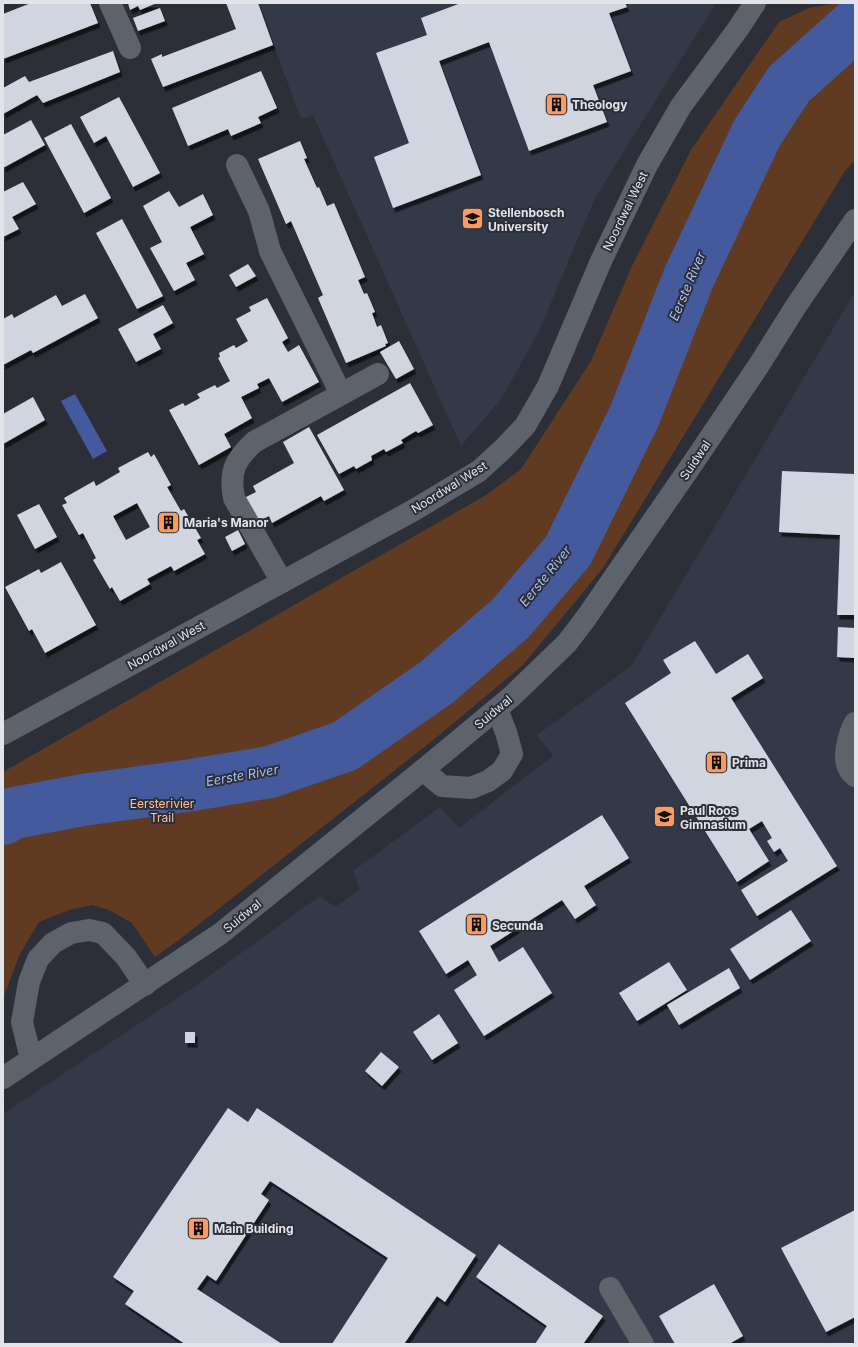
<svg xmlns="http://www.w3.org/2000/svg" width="858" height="1347" font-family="Inter,sans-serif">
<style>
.built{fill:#333947}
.green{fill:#603a21}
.water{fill:#445a9c}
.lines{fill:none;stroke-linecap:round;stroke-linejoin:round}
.river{stroke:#445a9c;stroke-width:52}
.building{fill:#d0d5e0;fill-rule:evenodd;filter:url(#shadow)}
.minor{stroke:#5e626b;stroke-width:22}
.labels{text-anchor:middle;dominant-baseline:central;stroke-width:4;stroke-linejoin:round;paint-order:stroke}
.poi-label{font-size:12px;font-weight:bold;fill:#e2e4ea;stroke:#2c2f38;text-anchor:start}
.street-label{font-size:12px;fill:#e2e4ea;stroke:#2c2f38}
.park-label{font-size:12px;fill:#fdc19e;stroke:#2c2f38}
.water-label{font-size:13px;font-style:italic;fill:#a7bdf5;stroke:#2c2f38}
</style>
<defs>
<filter id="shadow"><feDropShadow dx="2.5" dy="4.5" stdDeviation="0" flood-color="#0009"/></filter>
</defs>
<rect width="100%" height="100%" fill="#2c2f38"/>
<g class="built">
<path d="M258,3H716L595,198L540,329L502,398L461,446L313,115L301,119Z"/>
<path d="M855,292V1344H3V1114L194,987L320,896L335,907L360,890L353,871L440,807L459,828L553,756L537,735L632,665Z"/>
</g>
<path class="green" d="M837,3H855V160L845,171L603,568L523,665L437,737L179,940L155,957L132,923L109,910L92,905L69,910L39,922L20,954L3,998V772L486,495L521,469L591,361L632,266L691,150L779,22L809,8Z"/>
<path class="water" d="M75,394L107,451L93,459L61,401Z"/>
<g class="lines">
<path class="river" d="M3,819L14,813L83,800L192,785L270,772L345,746L437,682L511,618L568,551L634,417L689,277L757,133L789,84L855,25"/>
</g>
<g class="building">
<path d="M31,3H90L98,23L3,59V14Z"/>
<path d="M128,3H157L140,10L138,6L130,10Z"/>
<path d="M226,3H258L273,45L163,87L151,59L162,54V57L236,29Z"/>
<path d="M461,3H625L627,7L609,13L631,71L593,85L607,122L529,151L489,42L439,61L481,175L393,208L374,157L409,143L376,53L427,35L421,18Z"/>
<path d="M160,8L165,21L138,31L133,18Z"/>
<path d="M113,51L120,72L43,103L37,95L3,114V88L25,76L29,82Z"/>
<path d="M261,71L277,108L258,117L261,123L231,136L228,129L188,146L172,108Z"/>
<path d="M119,97L160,173L133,187L106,136L94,143L80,117Z"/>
<path d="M31,120L45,145L3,168V135Z"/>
<path d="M71,124L111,198L84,213L44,138Z"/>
<path d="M300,141L307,158L304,159L317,188L319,187L327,206L334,203L365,277L358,280L364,294L367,293L375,312L372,313L377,327L381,325L388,343L385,344L386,346L346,363L318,298L323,295L291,221L286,224L258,159Z"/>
<path d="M23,182L36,204L12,217L19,229L3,237V192Z"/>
<path d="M169,191L179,207L203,194L213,215L190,227L204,254L186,263L195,280L174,291L150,248L162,242L143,206Z"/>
<path d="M122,219L163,296L137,309L96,233Z"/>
<path d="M248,264L256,276L236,287L229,275Z"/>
<path d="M85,294L98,318L33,353L31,350L3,365V319L12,314L14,318L56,295L62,306Z"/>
<path d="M267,298L288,338L282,342L288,352L299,345L319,382L282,402L269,378L257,384L259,388L241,397L252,418L224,434L231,447L199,465L169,410L183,403L185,406L200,398L197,394L215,385L217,388L230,381L218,358L220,357L219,353L234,345L236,348L248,341L236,319L251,311L249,307Z"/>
<path d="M163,305L173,323L153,334L161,349L136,362L118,329Z"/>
<path d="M399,341L414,369L396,379L380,352Z"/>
<path d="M410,383L433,425L418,433L416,431L401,440L403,443L386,452L384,449L371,456L372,460L356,469L354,466L339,474L317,435Z"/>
<path d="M33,397L45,420L3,444V414Z"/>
<path d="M309,427L344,490L324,501L321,496L272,523L269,516L257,522L244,498L256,492L253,486L294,463L283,442Z"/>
<path d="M148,452L151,457L154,454L171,485L167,487L181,511L184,509L201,538L197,540L205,554L174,571L171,566L147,579L150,584L120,601L112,587L110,589L93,560L96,558L83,533L79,535L62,505L67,503L64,498L94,481L96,486L120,472L118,468ZM137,503L150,527L126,540L113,516Z"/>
<path d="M782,471L855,474V615H837L840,535L779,532Z"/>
<path d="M39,504L57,537L35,549L17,515Z"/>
<path d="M238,530L245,544L232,551L225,537Z"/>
<path d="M61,562L96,625L45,653L32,629L29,631L5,587L39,569L41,573Z"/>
<path d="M838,627L855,628V658L837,657Z"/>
<path d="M695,641L716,674L748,654L763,678L731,698L837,866L757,916L741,890L788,861L780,848L774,852L767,841L772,838L762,821L749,829L769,861L737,882L625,703L671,673L663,660Z"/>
<path d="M602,815L629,858L584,886L596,905L575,919L562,900L490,946L499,962L523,947L552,993L484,1036L454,990L477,975L468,960L446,974L419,931Z"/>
<path d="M791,910L811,941L750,980L730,949Z"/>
<path d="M669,962L687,990L637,1021L619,993Z"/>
<path d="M729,968L740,988L679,1025L667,1005Z"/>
<path d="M439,1014L458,1043L432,1060L413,1032Z"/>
<rect x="185" y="1032" width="10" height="11"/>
<path d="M381,1052L399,1067L382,1086L365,1071Z"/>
<path d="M228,1108L248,1122L257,1108L476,1255L445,1302L437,1296L404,1344H332L388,1258L270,1181L261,1194L269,1200L216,1281L207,1275L197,1289L282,1344H185L125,1304L134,1291L113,1277Z"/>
<path d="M855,1210V1317L826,1332L781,1248Z"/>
<path d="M499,1244L603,1316L583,1344H535L547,1326L476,1277Z"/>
<path d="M714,1284L743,1336L729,1344H675L659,1316Z"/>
</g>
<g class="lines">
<g class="minor">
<path d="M110,3L130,48"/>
<path d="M237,165L259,211L270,251L341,394"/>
<path d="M282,582L234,498C229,471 235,460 254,442L378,374"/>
<path d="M855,723C849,733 842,758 849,769C850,772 853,774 855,776"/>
<path d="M3,734L414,510L479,471L504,448L525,426L548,386L601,261L647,165L681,106L738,29L755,3"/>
<path d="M423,770L442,786L471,788L488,781L502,771L512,754L506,732L497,709"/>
<path d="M31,1059L22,1022L29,982L38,959L53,943L71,933L89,930L103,933L126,957L145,985"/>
<path d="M3,1078L220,934L423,770L511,697L567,643L586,618L695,460L759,365L796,306L855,220"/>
<path d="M610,1288L643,1344"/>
</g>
</g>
<defs>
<symbol id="building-square" viewBox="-11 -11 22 22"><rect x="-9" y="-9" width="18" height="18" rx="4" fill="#ff9b5a" stroke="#2c2f38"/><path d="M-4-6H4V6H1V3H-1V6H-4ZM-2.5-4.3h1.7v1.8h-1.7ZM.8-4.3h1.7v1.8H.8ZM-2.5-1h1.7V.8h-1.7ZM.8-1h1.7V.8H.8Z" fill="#111"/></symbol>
<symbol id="university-square" viewBox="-11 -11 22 22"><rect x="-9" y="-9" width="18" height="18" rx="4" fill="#ff9b5a" stroke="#2c2f38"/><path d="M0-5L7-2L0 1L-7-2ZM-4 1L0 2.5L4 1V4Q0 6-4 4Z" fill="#111"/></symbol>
<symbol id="school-square" viewBox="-11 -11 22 22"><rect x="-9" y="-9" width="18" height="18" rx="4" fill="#ff9b5a" stroke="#2c2f38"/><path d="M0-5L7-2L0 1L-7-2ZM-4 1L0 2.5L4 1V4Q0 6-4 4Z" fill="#111"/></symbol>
</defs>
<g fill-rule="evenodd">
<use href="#building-square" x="544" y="92" width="25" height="25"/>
<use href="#university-square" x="460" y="206" width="25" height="25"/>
<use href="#building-square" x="156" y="510" width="25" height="25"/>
<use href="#building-square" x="704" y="750" width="25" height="25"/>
<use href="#school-square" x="652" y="804" width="25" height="25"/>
<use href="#building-square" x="464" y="912" width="25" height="25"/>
<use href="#building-square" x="186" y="1216" width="25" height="25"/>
</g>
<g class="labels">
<g class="poi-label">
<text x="572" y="104">Theology</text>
<text x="488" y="212">Stellenbosch<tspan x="488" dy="14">University</tspan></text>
<text x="184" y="522">Maria's Manor</text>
<text x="732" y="762">Prima</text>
<text x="680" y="810">Paul Roos<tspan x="680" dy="14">Gimnasium</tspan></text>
<text x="492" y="925">Secunda</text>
<text x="214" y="1228">Main Building</text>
</g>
<g class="street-label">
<text transform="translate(625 211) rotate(-64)">Noordwal West</text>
<text transform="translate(695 460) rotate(-56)">Suidwal</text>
<text transform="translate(449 487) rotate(-32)">Noordwal West</text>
<text transform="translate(166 645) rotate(-29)">Noordwal West</text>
<text transform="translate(493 712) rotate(-40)">Suidwal</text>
<text transform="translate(242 916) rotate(-39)">Suidwal</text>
</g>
<g class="park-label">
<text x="162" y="803">Eersterivier<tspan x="162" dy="14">Trail</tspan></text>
</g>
<g class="water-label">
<text transform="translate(687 286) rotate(-67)">Eerste River</text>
<text transform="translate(545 576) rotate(-51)">Eerste River</text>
<text transform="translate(242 775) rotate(-10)">Eerste River</text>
</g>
</g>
<rect width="858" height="1347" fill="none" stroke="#e2e4ea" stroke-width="8"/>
</svg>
